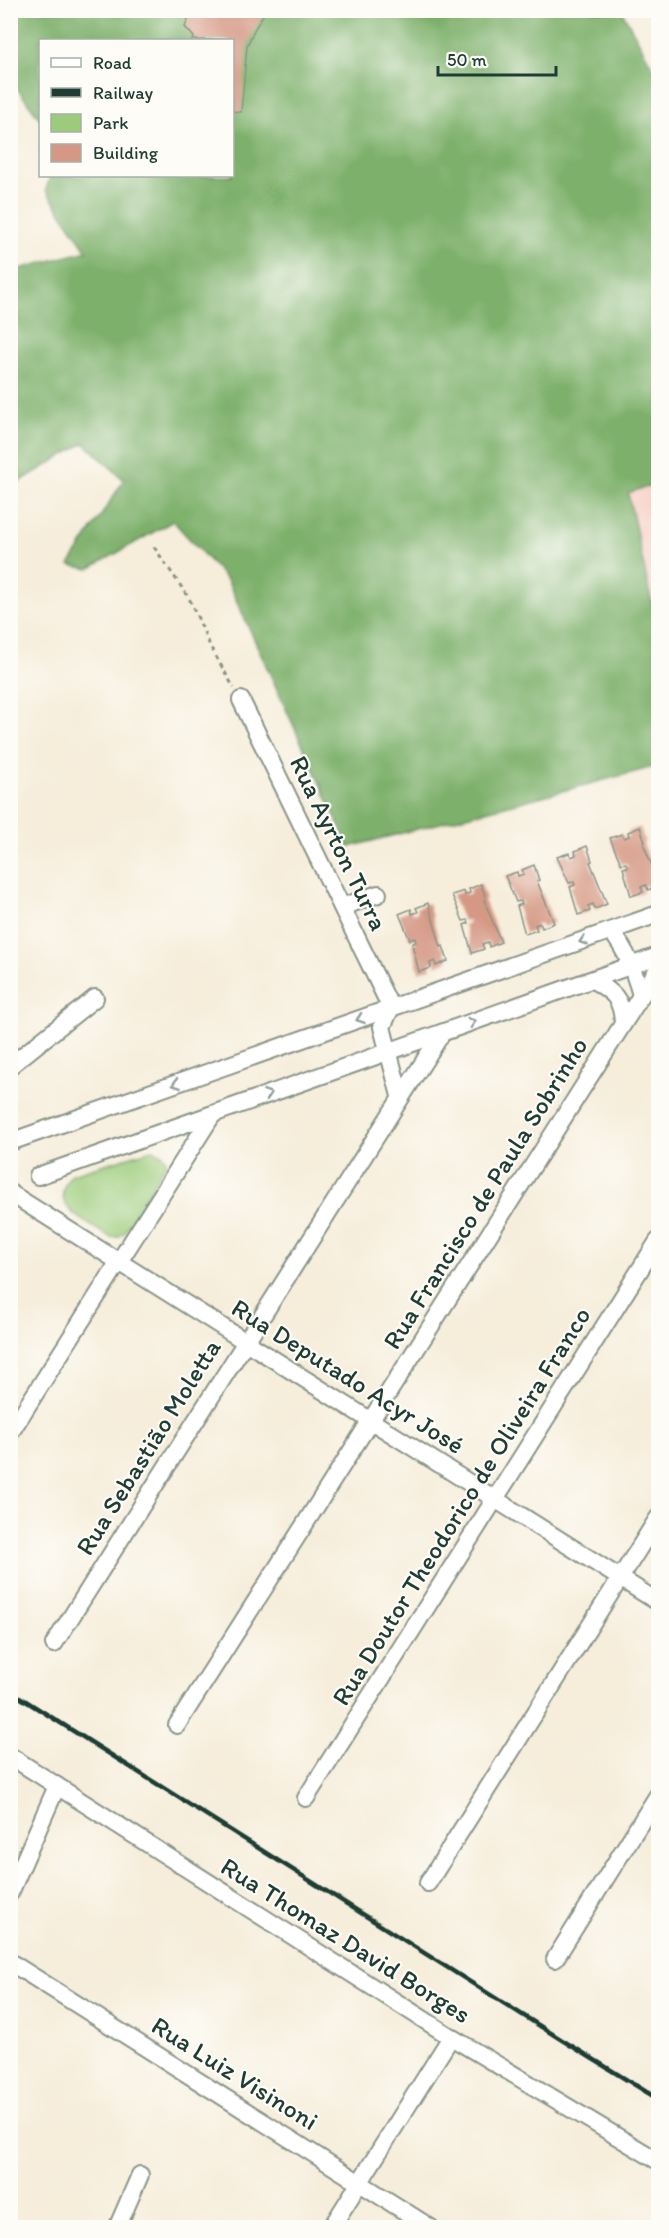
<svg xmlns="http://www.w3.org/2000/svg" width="669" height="2238" font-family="Itim,sans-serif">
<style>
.built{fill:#f7d1c7}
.green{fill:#9ccc7b;stroke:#5e8458;stroke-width:1.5}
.forest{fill:#7db06b;stroke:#4e7650;stroke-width:1.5}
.building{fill:#d59884}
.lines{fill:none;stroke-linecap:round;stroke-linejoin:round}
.minor-casing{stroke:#8a9587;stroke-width:20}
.path{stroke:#8a9587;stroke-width:3;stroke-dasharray:4.5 4.5;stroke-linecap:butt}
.minor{stroke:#fff;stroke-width:16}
.rail{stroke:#1f3d34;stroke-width:4.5}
.oneway{stroke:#8f9e9a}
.labels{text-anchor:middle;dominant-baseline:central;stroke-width:4.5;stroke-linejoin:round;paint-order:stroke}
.street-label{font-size:26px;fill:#1f3d34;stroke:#fdfcf7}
</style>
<rect width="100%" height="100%" fill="#fdfcf7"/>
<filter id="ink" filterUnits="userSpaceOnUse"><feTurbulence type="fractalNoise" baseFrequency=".0167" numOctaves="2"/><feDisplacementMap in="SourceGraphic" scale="12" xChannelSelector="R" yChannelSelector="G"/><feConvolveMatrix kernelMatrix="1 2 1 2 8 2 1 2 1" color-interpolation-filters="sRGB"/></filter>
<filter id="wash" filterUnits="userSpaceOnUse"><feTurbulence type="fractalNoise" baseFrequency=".008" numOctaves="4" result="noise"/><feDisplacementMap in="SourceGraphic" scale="24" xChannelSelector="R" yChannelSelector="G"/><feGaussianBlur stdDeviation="1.35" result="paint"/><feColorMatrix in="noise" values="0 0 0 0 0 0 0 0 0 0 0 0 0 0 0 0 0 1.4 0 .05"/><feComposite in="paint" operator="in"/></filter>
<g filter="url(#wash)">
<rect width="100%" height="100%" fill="#f6edda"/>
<path class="built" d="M658,483V632L628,493Z"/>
<path class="green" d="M152,1150C160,1152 164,1154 167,1162L124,1233L118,1237H110C86,1221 44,1207 72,1174Z"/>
<path class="forest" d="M11,11H622L658,77V483L628,493L658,632V766L349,847L227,580L173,521L89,569L69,565L124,480L84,443L11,487V271L87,251L46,190L50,176H232V40H40V119L11,80Z"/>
<g id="blocks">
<g class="building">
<path d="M202,10H266L254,30L247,46L241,112L232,111V40H192L194,37L185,27L191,12H201Z"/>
<path d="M640,827L645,842L643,843L658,881V886L648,890L646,885L641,887L643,892L631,896L623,868L628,867L626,863L621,864L610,838L622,834L624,838L629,836L628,832Z"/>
<path d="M587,846L592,861L590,862L607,904L595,909L593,904L588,906L590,911L578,915L570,887L575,885L574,882L569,883L557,857L569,853L571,857L576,855L575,851Z"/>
<path d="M534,865L539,880L537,881L554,923L542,928L540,923L535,925L537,930L525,934L517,906L522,904L521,901L516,902L505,876L517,872L518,876L524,874L522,870Z"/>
<path d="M481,884L486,899L484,900L501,942L489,947L488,942L482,944L484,949L472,953L464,925L469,923L468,920L463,921L452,895L464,891L465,895L470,893L469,889Z"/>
<path d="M428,903L441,947L443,946L448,961L436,966L435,961L430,963L431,968L419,972L412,944L416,942L415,938L410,940L399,914L411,909L412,914L418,912L416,908Z"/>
</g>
</g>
</g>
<g filter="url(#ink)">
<use href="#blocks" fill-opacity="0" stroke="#8a9587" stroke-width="1.5"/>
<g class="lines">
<defs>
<g id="minor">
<path d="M241,700L391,1008L382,1027L400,1096"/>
<path d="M342,907L378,894"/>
<path d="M611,931C627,951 634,971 641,995"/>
<path d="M593,980C613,992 622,998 623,1023"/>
<path d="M10,1066L95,998"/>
<path d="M10,1142L658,914"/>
<path d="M38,1176L658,956"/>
<path d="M10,1193L658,1602"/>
<path d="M10,1433L213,1114"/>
<path d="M54,1644L442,1033"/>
<path d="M177,1725L658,969"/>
<path d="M10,1756L451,2037L658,2161"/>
<path d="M306,1798L658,1241"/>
<path d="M428,1883L658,1518"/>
<path d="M10,1893L57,1786"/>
<path d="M555,1959L658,1795"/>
<path d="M10,1962L431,2228"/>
<path d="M117,2228L140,2175"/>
<path d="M331,2228L451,2037"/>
</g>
</defs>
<use href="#minor" class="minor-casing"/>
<path class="path" d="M154,547L189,598L211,648L234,688"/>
<use href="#minor" class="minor"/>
<path class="rail" d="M10,1691L562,2040L658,2099"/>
</g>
<defs><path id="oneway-chevron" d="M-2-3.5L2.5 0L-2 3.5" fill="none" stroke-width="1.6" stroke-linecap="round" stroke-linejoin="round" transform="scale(1.5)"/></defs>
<g class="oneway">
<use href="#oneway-chevron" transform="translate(583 941) rotate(161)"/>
<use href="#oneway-chevron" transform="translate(360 1019) rotate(161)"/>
<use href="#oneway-chevron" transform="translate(472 1022) rotate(-19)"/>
<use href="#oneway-chevron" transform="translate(176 1084) rotate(161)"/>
<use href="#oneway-chevron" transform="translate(268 1094) rotate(-19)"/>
</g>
</g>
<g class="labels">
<g class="street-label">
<text transform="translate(339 843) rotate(64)">Rua Ayrton Turra</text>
<text transform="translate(485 1193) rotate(-58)">Rua Francisco de Paula Sobrinho</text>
<text transform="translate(348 1376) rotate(32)">Rua Deputado Acyr José</text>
<text transform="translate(148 1447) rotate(-58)">Rua Sebastião Moletta</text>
<text transform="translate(461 1506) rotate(-58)">Rua Doutor Theodorico de Oliveira Franco</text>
<text transform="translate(346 1940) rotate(32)">Rua Thomaz David Borges</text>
<text transform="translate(235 2073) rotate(32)">Rua Luiz Visinoni</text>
</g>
</g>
<rect width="669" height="2238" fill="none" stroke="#fdfcf7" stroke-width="36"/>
<rect x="39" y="39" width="195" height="138" fill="#fdfcf7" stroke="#a4b0a9" stroke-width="1.5"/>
<rect x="51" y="58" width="30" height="9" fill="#ffffff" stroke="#a4b0a9" stroke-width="1.5"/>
<text x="93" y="69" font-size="18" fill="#1f3d34">Road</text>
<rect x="51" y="88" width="30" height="9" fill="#1f3d34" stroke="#a4b0a9" stroke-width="1.5"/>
<text x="93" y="99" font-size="18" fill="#1f3d34">Railway</text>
<rect x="51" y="114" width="30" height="18" fill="#9ccc7b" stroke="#a4b0a9" stroke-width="1.5"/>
<text x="93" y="129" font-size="18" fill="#1f3d34">Park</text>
<rect x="51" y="144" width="30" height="18" fill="#d59884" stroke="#a4b0a9" stroke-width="1.5"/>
<text x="93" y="159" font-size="18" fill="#1f3d34">Building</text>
<path d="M438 66v9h118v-9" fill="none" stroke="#1f3d34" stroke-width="3"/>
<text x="447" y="66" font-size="18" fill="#1f3d34" stroke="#fdfcf7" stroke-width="4.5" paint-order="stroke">50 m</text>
</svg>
